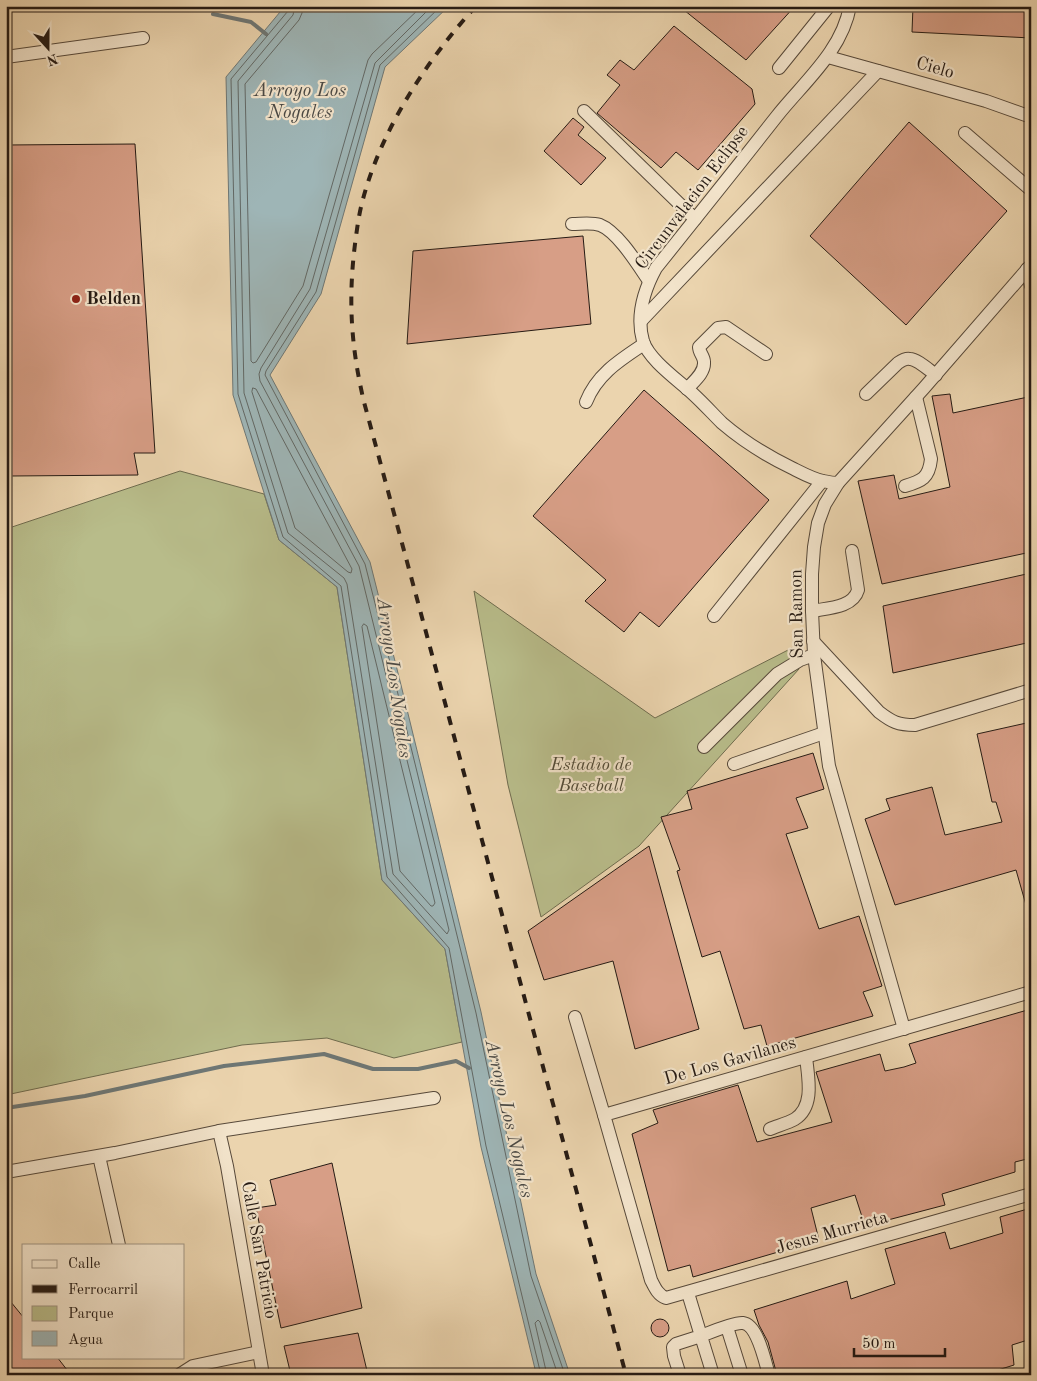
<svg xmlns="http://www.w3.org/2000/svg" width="1037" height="1381" font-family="'Old Standard TT',serif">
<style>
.green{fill:#b8bc8a;stroke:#6f6c4f}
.water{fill:#9eb5b6;stroke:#6e7775}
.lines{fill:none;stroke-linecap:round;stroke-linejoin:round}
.shore{stroke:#626865;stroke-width:1}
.stream{stroke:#6e7775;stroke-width:4}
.building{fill:#d79e86;stroke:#261b14}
.minor-casing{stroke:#57493a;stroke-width:14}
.minor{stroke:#f2e3ca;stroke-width:12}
.rail{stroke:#261b14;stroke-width:4;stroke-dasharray:9 9;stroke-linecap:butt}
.poi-dot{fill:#8f2418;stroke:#f2e3ca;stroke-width:2}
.labels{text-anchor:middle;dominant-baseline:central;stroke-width:4.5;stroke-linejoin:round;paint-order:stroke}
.street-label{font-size:18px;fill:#261b14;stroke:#f2e3ca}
.poi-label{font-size:18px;font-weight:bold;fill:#261b14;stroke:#f2e3ca;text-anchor:start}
.park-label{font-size:18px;font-style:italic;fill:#524b37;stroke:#f2e3ca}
.water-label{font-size:19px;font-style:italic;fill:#4a4945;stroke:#f2e3ca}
</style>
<rect width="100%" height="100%" fill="#ebd4ae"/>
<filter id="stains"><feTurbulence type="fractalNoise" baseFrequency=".004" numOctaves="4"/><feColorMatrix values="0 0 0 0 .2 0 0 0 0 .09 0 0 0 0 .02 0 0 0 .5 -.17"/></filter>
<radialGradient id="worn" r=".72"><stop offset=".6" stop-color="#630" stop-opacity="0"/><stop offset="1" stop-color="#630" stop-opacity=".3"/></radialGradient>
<g class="green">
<path d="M180,471L264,494L279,540L337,587L382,880L445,949L462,1042L394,1058L327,1038L242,1045L6,1095V529Z"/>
<path d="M474,591L655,718L792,648L799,669L639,846L541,917L508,785Z"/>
</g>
<path class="water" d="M285,6H449L385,67L321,294L270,375L370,562L401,685L481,1012L536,1274L570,1375H536V1373L481,1147L445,949L382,880L337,587L279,540L233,395L226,77Z"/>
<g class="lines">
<g class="shore">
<path d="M289,6L288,11L231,79L238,394L283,537L341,586L387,877L449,948L486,1146L541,1375"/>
<path d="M295,6L293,15L238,81L244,393L288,533L344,578L347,584L393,874L447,934L449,930L359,566L260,381L259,374L261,368L310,289L375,63L432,6"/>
<path d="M303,6L302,13L299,20L245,84L251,361L253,363L256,362L303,286L368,60L372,54L422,6"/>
<path d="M441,6L380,65L316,292L266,371L265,375L365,564L396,686L476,1013L531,1276L565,1375"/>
<path d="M253,388L256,389L352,569L351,573L348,572L295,528L252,392Z"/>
<path d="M364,624L367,626L435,903L433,906H431L400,871L362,627Z"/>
<path d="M547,1375L535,1323L538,1320L540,1322L558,1375"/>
</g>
<g class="stream">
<path d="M213,14L251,22L266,34"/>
<path d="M6,1108L85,1096L224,1066L324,1054L373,1069H418L456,1061L469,1068"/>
</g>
</g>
<g class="building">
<path d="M679,6H795L746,60Z"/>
<path d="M913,6H1031V38L912,32Z"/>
<path d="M674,26L752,89L755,104L698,170L676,152L661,168L597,113L620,85L607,75L620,60L634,70Z"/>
<path d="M573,118L584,127L578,135L606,158L581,185L544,151Z"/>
<path d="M909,122L1007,211L906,325L810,236Z"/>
<path d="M135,144L155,453H134L138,475L10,476L8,453H6V145Z"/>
<path d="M583,236L591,324L407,344L413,251Z"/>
<path d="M644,390L769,500L659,627L640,612L624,632L585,601L606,580L533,516Z"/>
<path d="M950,394L953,413L1028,397L1031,407V552L882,584L858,481L894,475L899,499L950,487L932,396Z"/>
<path d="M1031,573V642L893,673L883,606Z"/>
<path d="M1031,722V911L1028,912L1016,870L895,905L865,819L890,810L886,799L932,787L945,835L1002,822L996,802H992L977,734Z"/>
<path d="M813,753L824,789L796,798L808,828L786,834L819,929L859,916L882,986L863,992L873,1016L767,1046L761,1025L744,1029L720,951L702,957L677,871L680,870L661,817L692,809L687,791Z"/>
<path d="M649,846L699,1029L635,1049L613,961L544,980L528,931Z"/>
<path d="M1031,1009V1158L1015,1162V1172L942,1194L945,1205L865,1226L855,1195L811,1208L819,1240L693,1277L690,1265L668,1271L632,1134L658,1123L653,1110L738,1085L757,1142L832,1122L816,1072L880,1054L885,1071L904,1067L916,1063L909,1044Z"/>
<path d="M332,1163L362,1308L281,1328L256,1208L276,1205L270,1180Z"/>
<path d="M1031,1208V1339L1012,1345L1014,1365L982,1375H777L768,1342L759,1325L754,1310L847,1281L851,1299L895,1284L885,1249L945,1232L950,1249L1003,1233L1000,1217Z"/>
<path d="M6,1296L24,1318V1357H57L71,1375H6Z"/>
<circle cx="660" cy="1328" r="9"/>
<path d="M358,1333L368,1375H291L284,1346Z"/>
</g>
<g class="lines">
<defs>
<g id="minor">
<path d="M6,57L143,38"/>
<path d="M828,57L986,101L1031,117"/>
<path d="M779,68L829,6"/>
<path d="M584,111L695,219"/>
<path d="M965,133L1031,190"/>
<path d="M572,224C581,224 591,222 600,225C618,232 638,265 649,281"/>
<path d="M1027,269L1031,286"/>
<path d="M641,321L878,71"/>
<path d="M687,389C693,382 705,373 704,362C704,356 699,353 699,347L718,328L726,327L766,354"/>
<path d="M866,394L898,363C901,361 906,358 910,359C917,359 930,371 936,375"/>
<path d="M586,402C597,374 620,360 644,344"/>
<path d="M838,483C834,483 828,482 823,481C813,479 802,473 792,468C767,456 743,441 722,423C712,413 703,403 692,393C678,380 649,360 643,341C636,316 644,290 656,268C696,218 737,167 777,116C804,82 842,51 850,6"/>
<path d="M905,486C922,481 929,478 931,459L916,397"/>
<path d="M812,611C827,608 853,608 858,590L852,551"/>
<path d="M714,616L822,481"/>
<path d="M813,641L879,712C892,722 898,725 915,725L1031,690"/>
<path d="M704,747L777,674L800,660L814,655"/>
<path d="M734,764L824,733"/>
<path d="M1031,992L604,1115L651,1280C655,1288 658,1295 666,1298L1031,1194"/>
<path d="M575,1017L604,1115"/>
<path d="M904,1029L829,766L814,655L812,611V574L814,547L818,523L825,504L838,483L924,388L1031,265"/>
<path d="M770,1129C777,1126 788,1123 795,1119C815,1106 808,1077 806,1057"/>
<path d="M219,1131L227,1166L263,1375"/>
<path d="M99,1156L119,1245"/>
<path d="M6,1172L115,1153L219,1131L434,1098"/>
<path d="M727,1327L742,1375"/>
<path d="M179,1375L193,1366L259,1352"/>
<path d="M680,1375L674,1356L673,1347L676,1344L701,1336L688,1293"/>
<path d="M713,1375L701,1336C711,1332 734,1322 743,1323C758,1325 765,1362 769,1375"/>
</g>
</defs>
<use href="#minor" class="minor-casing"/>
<use href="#minor" class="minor"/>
<path class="rail" d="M476,6C427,60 382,128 363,199C359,213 357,229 355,244C348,300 351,347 364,402L626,1375"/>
</g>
<circle class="poi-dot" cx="76" cy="299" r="5"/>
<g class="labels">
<g class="street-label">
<text transform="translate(935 68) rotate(16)">Cielo</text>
<text transform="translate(692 198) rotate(-53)">Circunvalacion Eclipse</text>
<text transform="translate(797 614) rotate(-91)">San Ramon</text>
<text transform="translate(730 1061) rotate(-16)">De Los Gavilanes</text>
<text transform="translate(832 1233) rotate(-16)">Jesus Murrieta</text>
<text transform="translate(259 1250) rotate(80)">Calle San Patricio</text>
</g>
<g class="poi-label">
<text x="86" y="299">Belden</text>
</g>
<g class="park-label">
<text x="591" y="765">Estadio de<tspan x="591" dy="21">Baseball</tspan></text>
</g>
<g class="water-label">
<text x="300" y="91">Arroyo Los<tspan x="300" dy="22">Nogales</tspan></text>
<text transform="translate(393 678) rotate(82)">Arroyo Los Nogales</text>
<text transform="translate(508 1119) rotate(77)">Arroyo Los Nogales</text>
</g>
</g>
<rect width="1037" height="1381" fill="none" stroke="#ebd4ae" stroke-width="25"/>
<rect x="8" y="8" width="1022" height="1366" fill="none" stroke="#261b14" stroke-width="2.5"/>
<rect x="12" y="12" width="1012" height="1356" fill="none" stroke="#261b14"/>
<rect x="22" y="1244" width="162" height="115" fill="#f2e3ca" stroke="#a09381"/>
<rect x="32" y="1260" width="25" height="8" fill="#f2e3ca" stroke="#a09381"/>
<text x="68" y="1268" font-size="15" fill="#261b14">Calle</text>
<rect x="32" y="1285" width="25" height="8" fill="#261b14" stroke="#a09381"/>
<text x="68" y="1294" font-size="15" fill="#261b14">Ferrocarril</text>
<rect x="32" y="1306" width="25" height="15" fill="#b8bc8a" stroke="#a09381"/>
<text x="68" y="1318" font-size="15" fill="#261b14">Parque</text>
<rect x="32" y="1331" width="25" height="15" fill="#9eb5b6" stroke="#a09381"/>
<text x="68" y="1344" font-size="15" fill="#261b14">Agua</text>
<g transform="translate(48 48) rotate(159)" stroke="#f2e3ca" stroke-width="4" paint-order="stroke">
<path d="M0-4L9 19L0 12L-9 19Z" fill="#261b14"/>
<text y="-8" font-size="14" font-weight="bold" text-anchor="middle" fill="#261b14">N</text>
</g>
<path d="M854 1348v8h91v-8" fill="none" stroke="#261b14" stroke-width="2.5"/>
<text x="862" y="1348" font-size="15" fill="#261b14" stroke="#f2e3ca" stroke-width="4" paint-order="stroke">50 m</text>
<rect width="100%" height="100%" filter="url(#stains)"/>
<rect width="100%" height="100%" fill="url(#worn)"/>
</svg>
